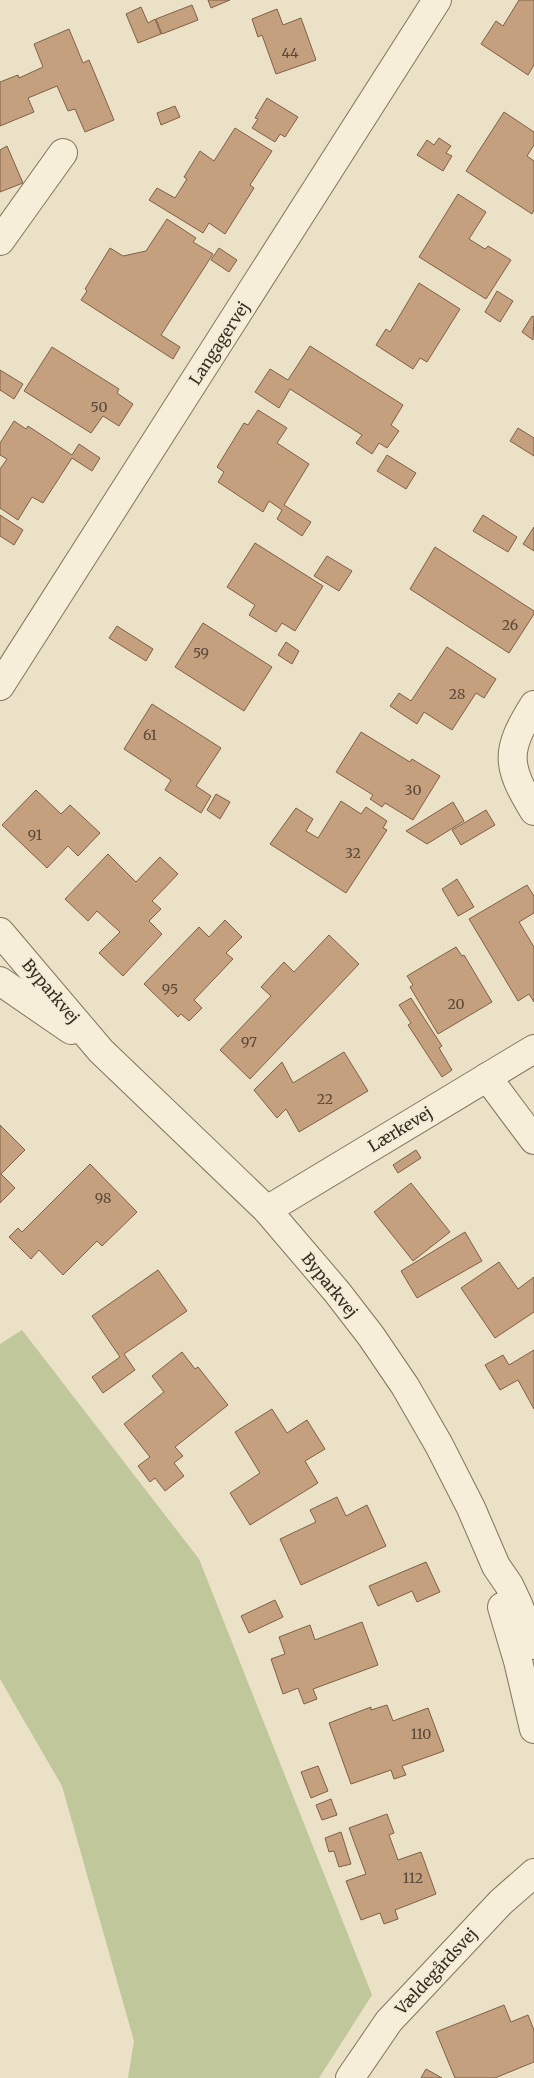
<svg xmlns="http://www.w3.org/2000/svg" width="534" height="2078" font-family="Merriweather,serif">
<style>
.green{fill:#bfc79b}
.building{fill:#c5a07f;stroke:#806045}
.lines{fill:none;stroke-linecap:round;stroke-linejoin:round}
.minor-casing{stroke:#83745d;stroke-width:30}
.minor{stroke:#f6eed8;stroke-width:28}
.labels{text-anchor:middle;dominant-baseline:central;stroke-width:4;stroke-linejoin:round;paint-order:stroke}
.number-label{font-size:14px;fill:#594838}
.street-label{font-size:16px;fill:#352b20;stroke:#f2ebd5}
</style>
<rect width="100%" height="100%" fill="#eae1c6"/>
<path class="green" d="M22,1330L199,1559L372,1995L319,2078H128L134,2041L62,1786L0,1679V1344Z"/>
<g class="building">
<path d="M208,0H230L211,8Z"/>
<path d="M519,0H534V65L528,75L481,44L496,21L503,26Z"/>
<path d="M192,5L198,20L162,34L156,19Z"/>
<path d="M141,7L148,23L155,19L161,34L138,43L126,14Z"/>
<path d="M277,9L283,25L301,18L316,60L276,74L262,35L258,37L252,19Z"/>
<path d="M69,29L83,63L89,60L114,120L85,132L75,109L68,111L57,86L28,98L34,112L0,126V82L18,75L19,78L43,67L34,44Z"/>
<path d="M267,98L298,117L285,137L280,134L275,142L252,128L258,119L255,118Z"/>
<path d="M175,106L180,117L161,125L157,113Z"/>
<path d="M504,112L534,132V145L527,156L534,161V210L532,214L466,171Z"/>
<path d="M235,128L272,151L250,185L254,188L225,234L209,223L203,233L149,200L157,188L175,198L187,179L184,177L200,151L214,161Z"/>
<path d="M439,138L451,146L446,153L452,156L443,171L417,155L427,140L434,145Z"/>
<path d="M7,146L23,183L0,192V150Z"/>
<path d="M458,194L486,212L469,239L485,249L488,246L511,260L486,299L419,257Z"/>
<path d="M167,219L196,238L193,242L213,254L161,335L180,347L173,359L81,300L87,291L85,289L110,248L123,256L146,251Z"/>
<path d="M219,248L237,260L229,272L211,260Z"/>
<path d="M419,283L460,309L427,362L420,358L413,369L376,345L386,329L390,332Z"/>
<path d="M497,291L513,301L500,322L485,312Z"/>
<path d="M532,316L534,317L533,340L522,332Z"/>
<path d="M310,346L403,405L391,425L399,431L387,448L379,443L372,454L356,443L362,435L290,389L279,408L255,392L270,369L288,380Z"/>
<path d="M52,347L119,389L117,393L133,404L119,426L103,416L91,433L24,391Z"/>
<path d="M0,370L23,384L14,399L0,390Z"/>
<path d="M258,410L287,428L277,443L309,464L284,505L311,522L302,536L277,519L282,510L269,501L263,512L218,482L224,472L217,467L244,423L248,425Z"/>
<path d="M14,421L26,429L28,426L72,455L79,444L100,458L92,471L72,458L43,503L32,497L18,520L0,508V469L7,459L0,455V443Z"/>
<path d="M518,428L534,438V456L510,441Z"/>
<path d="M387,455L416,473L406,489L377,471Z"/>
<path d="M0,515L23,530L14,545L0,536Z"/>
<path d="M483,515L517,537L508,552L473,531Z"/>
<path d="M534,527V551L523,544Z"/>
<path d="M255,543L323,586L295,631L282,623L276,632L249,615L255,605L227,587Z"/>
<path d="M435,547L534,611V614L509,653L410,589Z"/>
<path d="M327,556L352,571L339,591L314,576Z"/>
<path d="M203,623L272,667L244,711L175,667Z"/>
<path d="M117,626L153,649L146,661L109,638Z"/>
<path d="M286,642L299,651L292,664L278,655Z"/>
<path d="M447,647L496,679L484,698L476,693L452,730L424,712L417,724L390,706L399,693L411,701Z"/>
<path d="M152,704L221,748L196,786L211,796L201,813L165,790L171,780L124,749Z"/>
<path d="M361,732L410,762L412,759L440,776L413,820L385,803L382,807L370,799L373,795L336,772Z"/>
<path d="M36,790L61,814L70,805L100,833L78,856L68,846L47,868L2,825Z"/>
<path d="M216,794L230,802L220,819L207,810Z"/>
<path d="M341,801L361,814L366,807L387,821L383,828L387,830L346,893L270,844L296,808L313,819L306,831L318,838Z"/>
<path d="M453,802L464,821L427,844L406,831Z"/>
<path d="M486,810L495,825L461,845L452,830Z"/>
<path d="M108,854L136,882L160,857L178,874L152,901L161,909L149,921L162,934L123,976L99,953L120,932L97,911L88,921L65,899Z"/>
<path d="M457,879L474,907L458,916L442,889Z"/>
<path d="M527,885L534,896V913L519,922L534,947V1002L529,994L518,1001L469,919Z"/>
<path d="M225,920L242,937L226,953L233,959L194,1000L202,1008L189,1021L181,1014L178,1017L144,984L199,927L209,937Z"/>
<path d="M329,935L359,964L250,1079L220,1050L271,996L261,987L284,962L294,972Z"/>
<path d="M456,947L462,956L464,955L492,1002L438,1034L410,987L413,985L407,976Z"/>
<path d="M411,998L442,1046L439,1048L452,1070L442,1077L408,1025L411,1023L399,1005Z"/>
<path d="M344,1052L368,1091L299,1132L286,1109L277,1118L254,1090L282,1062L293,1083Z"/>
<path d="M0,1125L25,1150L1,1174L15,1188L0,1203Z"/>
<path d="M416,1150L421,1158L398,1173L393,1165Z"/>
<path d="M90,1164L137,1212L102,1246L97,1241L63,1275L39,1250L31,1259L9,1237L18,1228L22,1232Z"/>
<path d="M411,1183L450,1232L413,1261L374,1212Z"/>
<path d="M465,1232L482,1261L417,1298L401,1271Z"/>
<path d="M499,1262L518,1289L534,1277V1312L495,1338L461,1288Z"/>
<path d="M158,1270L187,1311L124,1354L135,1370L103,1393L92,1377L120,1357L92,1316Z"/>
<path d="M534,1350V1409L518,1380L500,1390L485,1365L503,1355L509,1365Z"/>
<path d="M182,1352L195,1369L198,1367L228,1405L175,1447L183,1456L174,1463L184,1476L165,1491L155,1478L150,1482L138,1466L150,1457L124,1424L164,1392L152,1376Z"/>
<path d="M272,1409L287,1433L307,1420L325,1449L305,1461L318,1483L250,1525L230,1493L260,1473L235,1432Z"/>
<path d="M337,1497L346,1516L367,1505L386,1546L301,1585L280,1539L316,1522L310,1510Z"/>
<path d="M426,1562L440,1592L417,1602L412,1591L378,1606L369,1586Z"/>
<path d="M275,1600L283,1617L249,1633L241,1616Z"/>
<path d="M362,1622L378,1665L313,1689L317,1699L304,1704L298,1688L283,1694L271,1659L285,1654L279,1637L310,1625L315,1640Z"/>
<path d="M387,1705L393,1721L428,1708L444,1751L402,1766L406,1775L394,1779L391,1770L351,1784L329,1723L371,1707V1710Z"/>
<path d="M318,1766L328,1791L311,1798L301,1772Z"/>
<path d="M331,1799L337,1815L322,1820L316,1805Z"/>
<path d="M387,1814L394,1833L389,1835L398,1860L421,1852L436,1894L395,1910L398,1919L384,1924L380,1913L361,1920L346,1881L366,1874L349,1828Z"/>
<path d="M341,1832L351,1864L339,1867L334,1851L329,1852L325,1838Z"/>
<path d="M504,2005L511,2022L528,2015L534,2030V2062L495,2078H455L436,2032Z"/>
<path d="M426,2069L442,2078H421Z"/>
</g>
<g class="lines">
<defs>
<g id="minor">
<path d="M0,241L63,153"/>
<path d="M0,686L437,0"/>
<path d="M534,705C505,751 506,765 534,811"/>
<path d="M0,932L101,1051L267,1210L337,1292L371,1336L405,1386L439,1445L471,1508L496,1566L509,1585L518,1604L534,1645"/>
<path d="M0,981L71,1030"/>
<path d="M487,1077L534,1140"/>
<path d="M267,1210L534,1049"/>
<path d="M502,1607L518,1661L534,1729"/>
<path d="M350,2078L389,2021L501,1902L534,1873"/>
</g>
</defs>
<use href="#minor" class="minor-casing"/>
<use href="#minor" class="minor"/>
</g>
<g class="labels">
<g class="number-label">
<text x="290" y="53">44</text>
<text x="99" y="407">50</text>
<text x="510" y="625">26</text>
<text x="201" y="653">59</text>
<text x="457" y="694">28</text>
<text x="150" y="735">61</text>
<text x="413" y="790">30</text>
<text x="35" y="835">91</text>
<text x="353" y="853">32</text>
<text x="170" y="989">95</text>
<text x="456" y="1004">20</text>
<text x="249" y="1042">97</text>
<text x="325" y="1099">22</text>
<text x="103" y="1198">98</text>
<text x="421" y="1734">110</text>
<text x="413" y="1878">112</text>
</g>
<g class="street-label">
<text transform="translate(219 343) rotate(-57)">Langagervej</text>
<text transform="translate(51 991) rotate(50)">Byparkvej</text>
<text transform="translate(400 1129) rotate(-31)">Lærkevej</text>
<text transform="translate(330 1285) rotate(51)">Byparkvej</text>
<text transform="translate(436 1971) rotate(-47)">Vældegårdsvej</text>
</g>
</g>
</svg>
